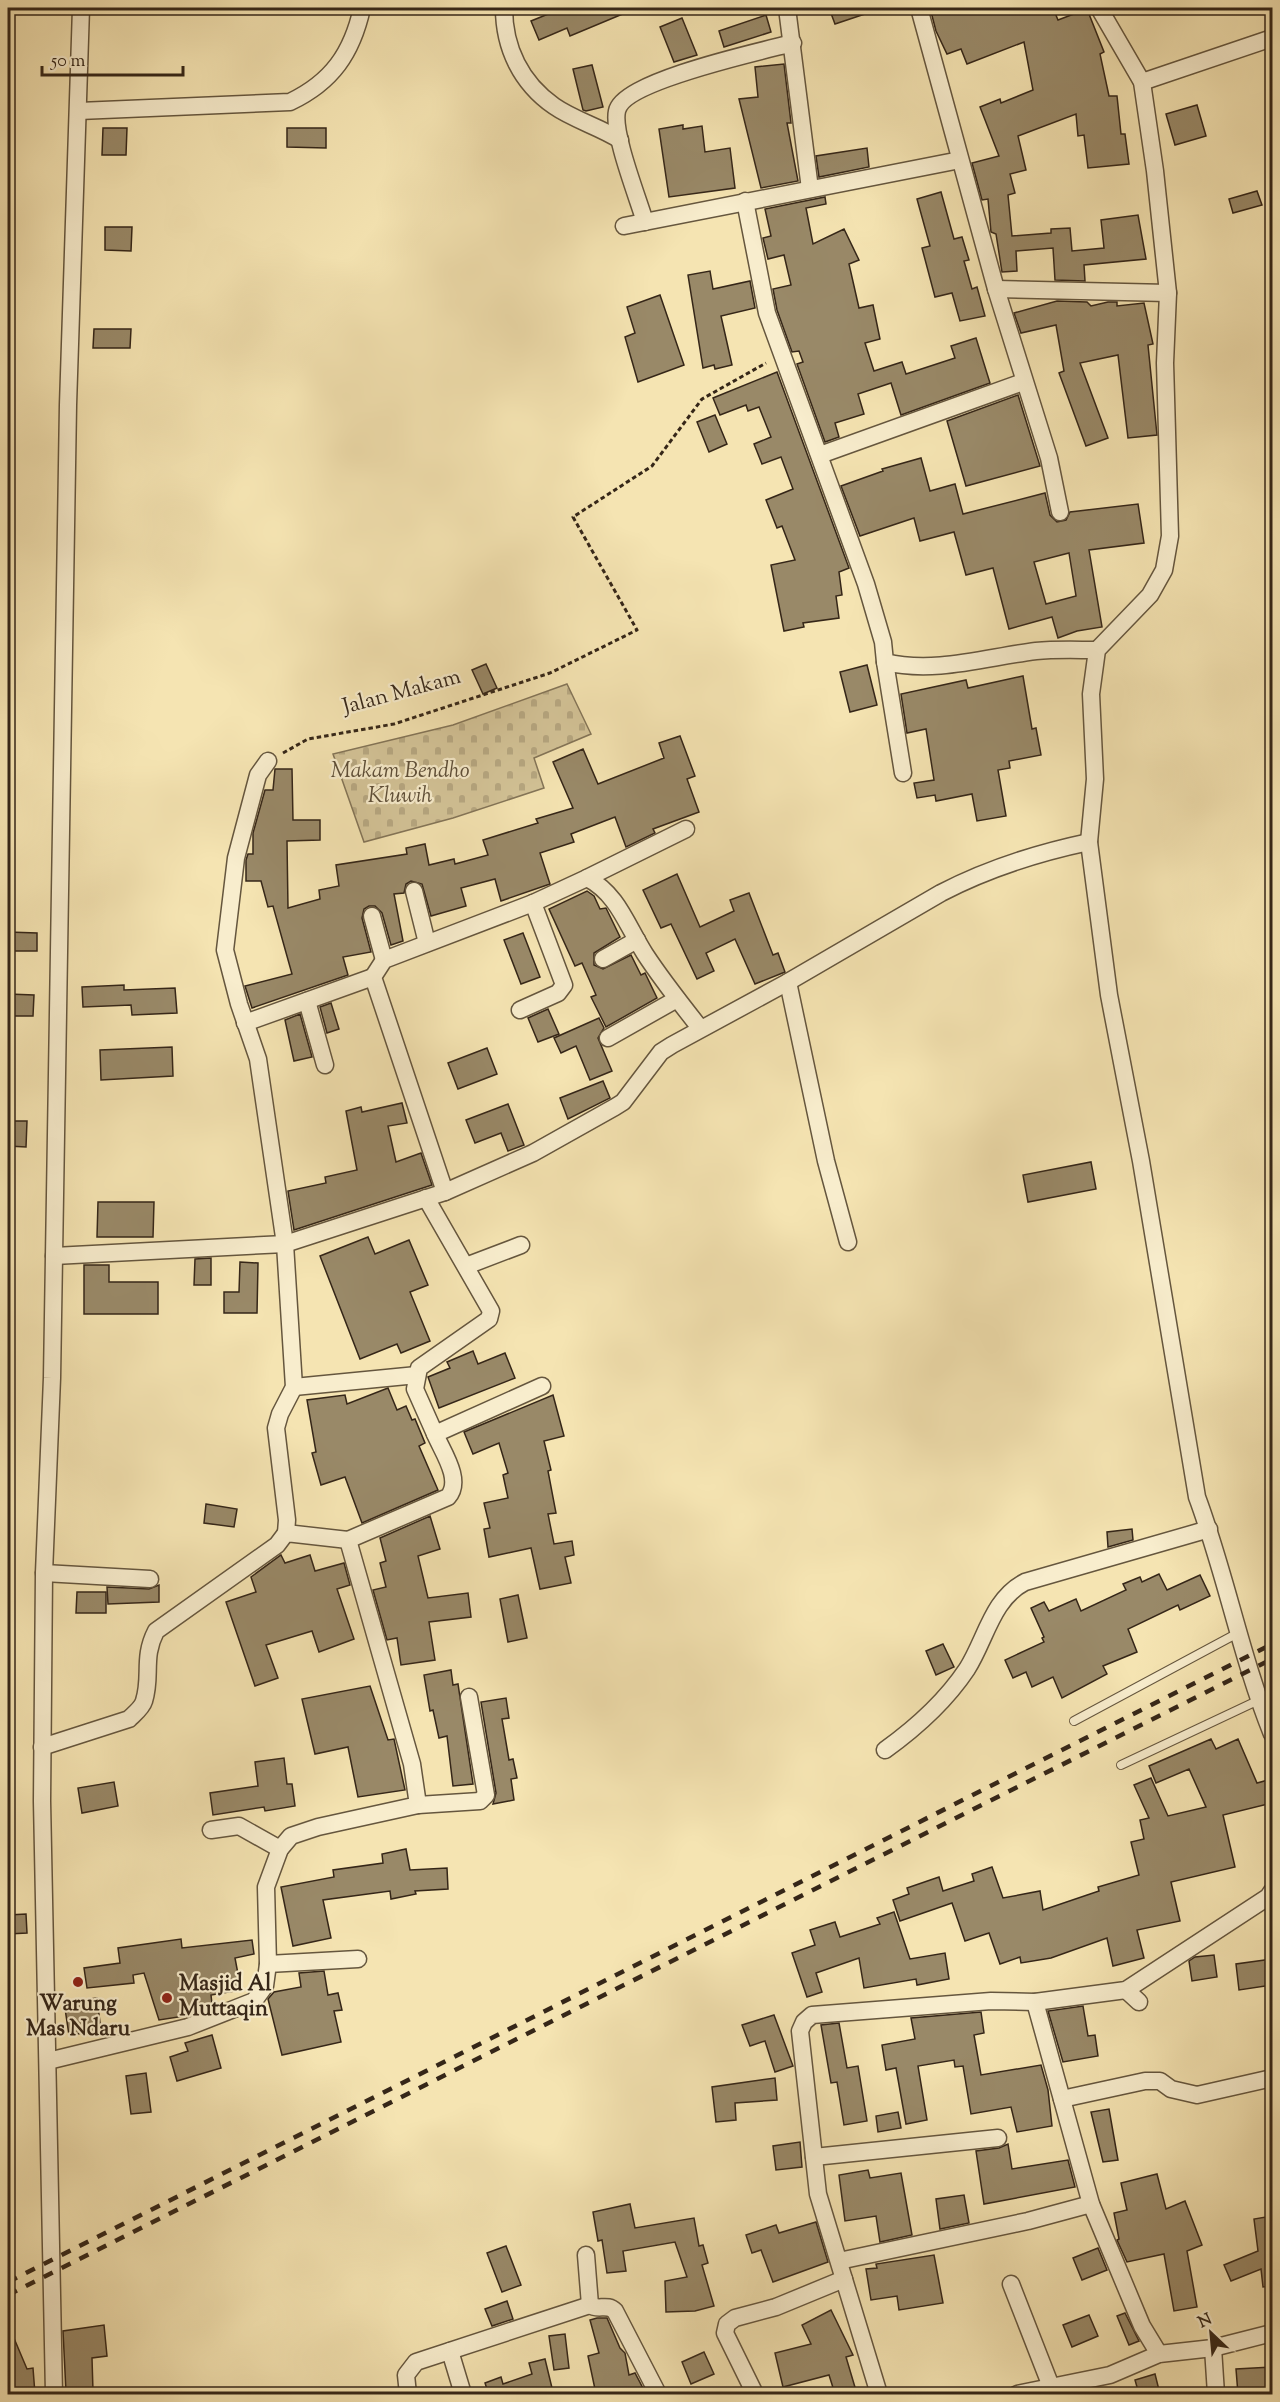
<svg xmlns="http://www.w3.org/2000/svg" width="1280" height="2402" font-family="'Sorts Mill Goudy',serif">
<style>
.cemetery{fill:url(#cemetery-stones);stroke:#847558;stroke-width:1.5}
.building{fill:#998968;stroke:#352618;stroke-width:1.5;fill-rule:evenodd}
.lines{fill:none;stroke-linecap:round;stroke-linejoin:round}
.service-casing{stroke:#65563e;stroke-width:10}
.minor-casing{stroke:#65563e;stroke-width:19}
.path{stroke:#352618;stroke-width:3;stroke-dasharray:4.5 3;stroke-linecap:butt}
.service{stroke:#f8edcd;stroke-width:8}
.minor{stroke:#f8edcd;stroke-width:16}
.rail{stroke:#352618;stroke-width:4.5;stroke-dasharray:10 10;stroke-linecap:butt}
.poi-dot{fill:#8f2418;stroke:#f8edcd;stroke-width:2}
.labels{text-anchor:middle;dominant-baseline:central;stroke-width:4.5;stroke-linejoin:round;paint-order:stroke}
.street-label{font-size:22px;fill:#352618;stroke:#f8edcd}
.park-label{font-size:22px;font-style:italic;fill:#5d4e38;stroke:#f8edcd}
.poi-label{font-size:22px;font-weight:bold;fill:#352618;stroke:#f8edcd;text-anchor:start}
</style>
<defs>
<pattern id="cemetery-stones" width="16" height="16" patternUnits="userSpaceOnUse" patternTransform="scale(1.5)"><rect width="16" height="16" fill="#d4c498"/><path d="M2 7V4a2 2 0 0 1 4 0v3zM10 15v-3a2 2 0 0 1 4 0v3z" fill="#b7a882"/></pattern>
</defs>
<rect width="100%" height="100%" fill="#f5e4b2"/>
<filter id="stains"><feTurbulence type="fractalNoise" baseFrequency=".00333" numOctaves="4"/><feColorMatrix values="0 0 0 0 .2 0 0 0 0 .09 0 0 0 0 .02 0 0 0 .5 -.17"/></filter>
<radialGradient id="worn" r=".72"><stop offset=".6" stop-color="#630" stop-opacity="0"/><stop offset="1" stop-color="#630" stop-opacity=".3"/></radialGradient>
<path class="cemetery" d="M567,684L591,734L534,758L544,788L453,818L364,842L333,754L453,725Z"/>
<g class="building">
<path d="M563,8H637L570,36L567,28L539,40L531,21Z"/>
<path d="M829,8H877V10L835,24Z"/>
<path d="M930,8H1053L1058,20L1087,9L1104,52L1100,54L1109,96H1117L1121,134H1125L1129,164L1088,168L1084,135L1078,136L1076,114L1018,136L1026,170L1010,174L1015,193L1008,195L1012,236L1051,233V229L1070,228L1072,251L1104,248L1101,220L1138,215L1146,259L1084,265L1085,281L1055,280L1053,248L1016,251L1017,271L1002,272L996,234L991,232L988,199L982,200L972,163L999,156L980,107L1000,99L1001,103L1033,90L1024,42L967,64L961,49L947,54L936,31Z"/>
<path d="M766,15L771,32L724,47L719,31Z"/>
<path d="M682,18L697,55L674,62L660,27Z"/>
<path d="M784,64L791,123H787L798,181L761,188L739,99L758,97L755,67Z"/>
<path d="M592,65L603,107L586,111L583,110L573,69Z"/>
<path d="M1197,105L1206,136L1175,145L1166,114Z"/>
<path d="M683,125V129L702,126L705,152L730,148L735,188L669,197L659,129Z"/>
<path d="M103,128H127L126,155H102Z"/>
<path d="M287,128H326V148L287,147Z"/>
<path d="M867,148L869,167L819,177L816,156Z"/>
<path d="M1257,191L1262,205L1233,213L1229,199Z"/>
<path d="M941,192L954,239L962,237L969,260L964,261L972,289L977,287L985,316L960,321L952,293L935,297L922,248L930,246L917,199Z"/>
<path d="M825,197L826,204L806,208L813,244L844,229L859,260L849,264L859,308L873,305L880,339L865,343L874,371L902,362L906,374L955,358L951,346L976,338L990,383L901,415L891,383L858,394L864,414L835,423L839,437L825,442L797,364L803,362L799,351L792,352L777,310L773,289L791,285L784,255L768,259L763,238L771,236L765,209Z"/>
<path d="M105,227H132L131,251L105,250Z"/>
<path d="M710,271L713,289L750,281L755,308L721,316L732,365L715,369L714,365L703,368L688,275Z"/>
<path d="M660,295L684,365L638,382L625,337L635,333L627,307Z"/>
<path d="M1057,301L1087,302L1091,306L1108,302H1117V306L1144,303L1153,344L1148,345L1157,435L1128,438L1118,355L1080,363L1108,438L1086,446L1059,373L1064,371L1056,325L1021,333L1014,313Z"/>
<path d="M94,329H131L130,348H93Z"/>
<path d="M777,372L849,568L839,572L842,595L836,596L839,618L803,623L804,627L784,631L771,565L795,560L782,526L777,528L766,500L793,489L781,457L762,464L754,444L771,437L759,407L748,411L746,405L720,415L713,398Z"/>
<path d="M1018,395L1040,466L966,486L947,421Z"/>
<path d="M715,415L727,444L709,452L697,422Z"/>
<path d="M921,458L930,491L955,484L963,514L1045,493L1050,515L1057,522L1066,520L1070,512L1138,504L1144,543L1089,550L1102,627L1077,631L1058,638L1052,617L1009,629L993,568L966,575L954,532L920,541L914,518L860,536L841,486L883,471L882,469ZM1069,553L1076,596L1046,604L1034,562Z"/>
<path d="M486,664L497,688L483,694L472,670Z"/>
<path d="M867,665L877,705L850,712L840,672Z"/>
<path d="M1023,676L1032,729L1036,728L1041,755L1009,761L1010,768L998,770L1006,816L977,821L972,794L936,801L935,795L917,798L914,783L934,780L926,729L907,733L901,694L966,680L968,688Z"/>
<path d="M680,736L695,776L687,779L699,812L653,829L655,833L626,847L615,817L571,834L574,842L540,853L550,884L501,901L495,879L461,888L466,906L431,916L422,884L411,881L406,884L404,893L394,894L403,941L391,945L382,913L375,906H369L364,909L362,918L371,952L343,957L348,975L252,1008L245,986L292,974L273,906L268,907L261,881H246V860L248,854H253V833L265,790H273L275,769H292L293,820H320V840L287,841L288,908L320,899L319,890L339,886L336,865L407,854L406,848L425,844L429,865L454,859L455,864L488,855L483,840L538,823L536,819L573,808L553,762L583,749L598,784L664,758L659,743Z"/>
<path d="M677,874L700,927L734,911L730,900L749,893L773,955L778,953L785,972L755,984L735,939L706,953L714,971L697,979L671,924L661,928L643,890Z"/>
<path d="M587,891L594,896L600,909L606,908L620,937L594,953V965L603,969L631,955L641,975L645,973L657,998L606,1027L591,997L596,995L582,963L575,966L549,909Z"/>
<path d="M8,932L37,933V951H8Z"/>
<path d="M523,933L540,977L521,984L504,940Z"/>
<path d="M124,985V990L175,988L177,1013L132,1015L131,1005L83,1007L82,987Z"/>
<path d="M8,994L34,995L33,1016H8Z"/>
<path d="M331,1003L339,1029L327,1033L320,1007Z"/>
<path d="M548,1009L559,1034L538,1042L528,1018Z"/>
<path d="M300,1014L312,1057L294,1061L285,1020Z"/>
<path d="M599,1018L604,1028L598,1038L612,1071L590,1080L576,1046L561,1053L554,1038Z"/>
<path d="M172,1047L173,1076L101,1080L100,1050Z"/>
<path d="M487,1048L497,1074L458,1089L448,1063Z"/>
<path d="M603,1081L610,1098L568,1119L560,1098Z"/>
<path d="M402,1103L407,1123L388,1126L396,1162L421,1153L432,1185L294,1230L288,1191L326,1183L325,1177L357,1170L346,1111L361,1107L362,1112Z"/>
<path d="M508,1104L524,1145L508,1151L501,1133L475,1143L466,1120Z"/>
<path d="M8,1121H27L26,1147L8,1146Z"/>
<path d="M1091,1162L1096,1189L1028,1202L1023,1175Z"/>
<path d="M98,1202H154L153,1237H97Z"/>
<path d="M368,1237L375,1254L409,1240L428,1285L410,1292L430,1341L401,1353L397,1344L360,1359L320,1256Z"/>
<path d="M211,1258V1285H194L195,1259Z"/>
<path d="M240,1262L258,1263L257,1313H224V1292H239Z"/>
<path d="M84,1265H109V1282H158V1314H84Z"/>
<path d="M473,1351L478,1364L505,1353L515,1378L439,1408L428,1377L450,1368L447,1362Z"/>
<path d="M388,1388L397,1410L406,1406L412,1420L415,1419L425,1443L419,1446L438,1490L362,1523L345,1477L321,1485L312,1453L316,1452L307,1400L345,1395L347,1404Z"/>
<path d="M553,1395L564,1436L544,1441L551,1470L548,1471L556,1513L548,1514L554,1544L572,1541L574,1555L565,1557L571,1583L540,1589L531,1548L489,1557L484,1529L490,1528L484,1503L508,1498L503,1475L508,1473L499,1443L473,1454L464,1432Z"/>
<path d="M206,1504L237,1509L234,1527L204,1523Z"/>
<path d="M430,1516L440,1549L418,1556L428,1598L468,1593L471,1617L429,1622L435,1660L401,1665L397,1638L387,1640L373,1590L386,1587L380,1563L386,1561L380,1538Z"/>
<path d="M1132,1529L1133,1540L1108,1547L1107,1532Z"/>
<path d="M281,1555L285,1563L310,1555L315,1571L344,1563L350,1585L337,1589L354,1639L319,1652L312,1631L266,1645L278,1678L255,1686L226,1602L256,1592L251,1577Z"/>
<path d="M1159,1574L1167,1590L1200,1575L1210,1596L1180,1610L1178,1605L1128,1629L1137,1652L1103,1666L1107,1674L1062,1698L1053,1677L1032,1687L1026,1672L1013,1678L1005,1660L1044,1642L1042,1638L1044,1637L1031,1608L1044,1602L1049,1611L1076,1599L1081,1611L1126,1590L1123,1584L1140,1577L1142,1582Z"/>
<path d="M159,1585V1602L108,1604L107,1587L149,1589Z"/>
<path d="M77,1592H106V1613H76Z"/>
<path d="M518,1595L527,1638L508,1642L500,1599Z"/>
<path d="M943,1644L954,1667L936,1675L926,1651Z"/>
<path d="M451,1670L453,1685L458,1684L473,1784L453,1786L447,1736L439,1738L433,1710L430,1711L424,1675Z"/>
<path d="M370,1686L388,1740L394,1739L405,1790L358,1797L348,1747L315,1754L302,1699Z"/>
<path d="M506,1698L509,1718L502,1719L509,1760L513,1759L517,1778L511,1779L514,1800L493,1804L496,1793L481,1702Z"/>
<path d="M1211,1739L1216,1749L1238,1739L1257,1783L1268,1780L1272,1803L1223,1815L1235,1867L1171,1882L1180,1921L1137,1930L1144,1958L1113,1966L1107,1938L1051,1958L1021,1963L1020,1957L1000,1964L989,1933L965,1941L952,1903L900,1921L893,1900L909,1894L907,1888L939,1877L943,1891L974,1881L972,1874L992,1867L1003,1898L1040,1891L1043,1910L1099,1891L1098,1887L1139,1875L1131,1842L1144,1839L1140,1820L1149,1818L1134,1785L1151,1778L1168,1816L1206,1807L1189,1769L1156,1783L1149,1766Z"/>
<path d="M284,1758L287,1784H292L295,1806L265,1811L264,1807L213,1815L210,1793L258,1786L255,1762Z"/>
<path d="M114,1782L118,1806L82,1813L78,1788Z"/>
<path d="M406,1849L410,1870L447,1868L448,1889L415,1891L416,1894L391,1899L390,1891L323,1900L331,1938L293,1946L281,1887L334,1877L333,1870L383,1863L382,1854Z"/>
<path d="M894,1912L910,1959L945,1953L949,1979L917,1985L916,1979L864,1988L859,1958L816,1973L822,1992L807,1997L792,1953L815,1945L810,1930L835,1922L840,1937L880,1924L877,1918Z"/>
<path d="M26,1914L27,1933L8,1934V1915Z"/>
<path d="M181,1939L182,1948L252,1940L254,1954L235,1958L241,1990L211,1995L212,2004L194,2006L195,2013L191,2015L159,2020L144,1973L133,1975L134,1983L87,1988L84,1968L120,1963L118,1948Z"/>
<path d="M1214,1955L1217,1977L1192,1981L1189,1961L1195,1957Z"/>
<path d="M1272,1959V1985L1239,1990L1236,1964Z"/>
<path d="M324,1971L328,1995L338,1993L342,2010L334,2011L341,2042L282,2055L268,1999L274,1992L301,1987L299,1973Z"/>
<path d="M97,1998L101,2031L69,2035L64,2002Z"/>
<path d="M1083,2006L1088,2036L1095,2035L1098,2056L1063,2062L1048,2011Z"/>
<path d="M981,2012L984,2033L974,2035L981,2075L1041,2065L1048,2090L1052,2126L1017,2132L1011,2107L971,2114L963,2066L955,2067L954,2060L918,2066L927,2120L906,2124L896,2068L886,2070L882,2045L915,2039L911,2018Z"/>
<path d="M774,2015L793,2066L775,2072L765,2041L750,2046L742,2025Z"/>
<path d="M839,2023L847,2068L858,2066L867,2121L844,2125L837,2082L831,2083L821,2025Z"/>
<path d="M212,2035L221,2068L177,2081L170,2057L188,2051L185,2043Z"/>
<path d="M146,2073L151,2112L131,2114L126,2076Z"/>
<path d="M775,2078L777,2100L735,2103L736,2120L716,2122L712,2087Z"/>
<path d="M1109,2109L1118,2160L1103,2162L1091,2112Z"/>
<path d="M898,2112L901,2128L878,2132L876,2116Z"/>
<path d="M800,2142L802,2167L776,2170L773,2146Z"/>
<path d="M1008,2144L1012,2169L1068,2160L1075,2187L984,2204L976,2151L999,2148Z"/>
<path d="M868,2170L870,2178L901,2173L912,2235L880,2242L876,2216L845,2221L839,2175Z"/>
<path d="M1157,2174L1166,2209L1185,2201L1202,2245L1187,2251L1197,2307L1174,2311L1164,2254L1127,2262L1117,2240L1119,2239L1114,2213L1127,2210L1121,2183Z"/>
<path d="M964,2195L969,2223L940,2229L936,2199Z"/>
<path d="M630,2204L635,2228L694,2218L699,2246L703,2245L708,2263L702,2265L714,2306L695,2311L666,2312L665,2281L687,2277L675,2242L623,2251L626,2271L607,2273L602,2240L598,2241L593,2212Z"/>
<path d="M1272,2216V2286L1263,2287L1261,2269L1231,2281L1224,2265L1258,2251L1254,2219Z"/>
<path d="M816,2222L828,2262L773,2282L761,2250L752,2253L746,2235L776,2225L779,2233Z"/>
<path d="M506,2246L521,2285L502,2292L487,2253Z"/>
<path d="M1098,2248L1107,2270L1082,2280L1073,2258Z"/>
<path d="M934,2255L943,2303L899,2310L897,2296L871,2300L866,2269L877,2268L876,2264Z"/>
<path d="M507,2301L513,2319L492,2326L485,2309Z"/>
<path d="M831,2310L853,2355L846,2357L857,2394H835L829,2375L783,2387L775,2353L811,2344L802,2325Z"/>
<path d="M1125,2313L1139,2341L1129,2345L1117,2316Z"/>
<path d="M1089,2315L1098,2336L1072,2347L1063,2325Z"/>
<path d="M597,2318H607L620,2348L625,2353L629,2375L635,2373L646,2394H596L588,2356L599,2353L590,2320Z"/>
<path d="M8,2324L27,2369L33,2368L35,2394H8Z"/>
<path d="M104,2325L107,2356L92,2358L93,2391L66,2392L63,2331Z"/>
<path d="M565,2334L569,2368L554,2370L549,2336Z"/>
<path d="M704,2352L714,2374L691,2384L682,2362Z"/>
<path d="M545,2359L552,2388L528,2394H480L479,2392L487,2389L485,2383L501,2377L503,2384L532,2374L529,2363Z"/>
<path d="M1272,2367V2394H1238L1236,2369Z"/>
<path d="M1155,2374L1160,2394H1139L1135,2380Z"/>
</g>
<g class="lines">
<defs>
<g id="service">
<path d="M1074,1721L1238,1633"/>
<path d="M1121,1765L1259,1700"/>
</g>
<g id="minor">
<path d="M504,8C504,48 521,83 554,106C574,120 600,127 620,140"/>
<path d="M787,8L810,189"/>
<path d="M919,8L996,289L1049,458L1060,512"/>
<path d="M1099,8L1142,82L1155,171L1168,293L1165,363L1170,536L1164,570L1150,595L1097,650L1091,694L1095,779L1089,842L1109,995L1141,1161L1197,1497C1226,1575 1241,1657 1272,1734"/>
<path d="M1142,82L1272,38"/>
<path d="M79,111L290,102C332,82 352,53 362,8"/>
<path d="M745,201L767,313L866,584L883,642L885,662C935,674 987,657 1036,651C1056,649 1077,650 1097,650"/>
<path d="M645,222C638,198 612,133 617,111C623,81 762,51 793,43"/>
<path d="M624,226L960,160"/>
<path d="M996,289L1168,293"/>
<path d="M820,455L1023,382"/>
<path d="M885,662L903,773"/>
<path d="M268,761L258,775L236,858L225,950L239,1004L258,1059L285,1244L294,1387L280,1414L276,1428L287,1520L286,1533"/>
<path d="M587,878L686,829"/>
<path d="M414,891L427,943"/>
<path d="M372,916L384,960"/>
<path d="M603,959L637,940"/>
<path d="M788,982L826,1161L848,1242"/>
<path d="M307,1001L325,1065"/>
<path d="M520,1010L558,993L564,985L533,903"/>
<path d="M245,1023L373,977"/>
<path d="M608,1038L677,999"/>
<path d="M445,1192L373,977L384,960L533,903L587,878C618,894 627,926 645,954C662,980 681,1004 700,1028"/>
<path d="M426,1198L491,1311L489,1319L419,1368L415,1389L435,1434"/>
<path d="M54,1256L285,1244L445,1192L533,1153L615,1107L623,1102L661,1052L672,1045L788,982L941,893C989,868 1037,853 1089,842"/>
<path d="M466,1266L521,1245"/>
<path d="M294,1387L417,1375"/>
<path d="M44,1573L150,1579"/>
<path d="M42,1747L129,1719C134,1714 142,1708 144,1701C152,1676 142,1658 156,1631L277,1545L286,1533L348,1540"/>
<path d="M885,1750C917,1727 945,1702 967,1669C986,1639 992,1599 1025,1582L1209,1529"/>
<path d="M418,1805L480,1801L486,1795L469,1697"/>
<path d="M211,1830L239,1826L280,1849"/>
<path d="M268,1964L358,1959"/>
<path d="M1126,1990L1139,2002"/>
<path d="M1035,2002L1091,2204L1142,2326L1159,2354"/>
<path d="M48,2061L188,2027L254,2001L265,1986L268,1964L266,1887L280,1849L291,1836L318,1827L418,1805L412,1764L348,1540L448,1497C463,1480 442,1451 435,1434L542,1386"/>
<path d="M1062,2099L1145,2081H1160L1171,2089L1197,2095L1272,2078"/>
<path d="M814,2157L998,2138"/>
<path d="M586,2255L590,2305C598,2311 607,2303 615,2311L658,2394"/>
<path d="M839,2261L1028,2221L1091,2204"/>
<path d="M1011,2284L1052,2389"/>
<path d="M1213,2348L1216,2394"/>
<path d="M450,2351L463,2394"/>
<path d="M54,2394L42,1801L44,1573L52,1378L68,405L81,8"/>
<path d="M408,2394L406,2375L416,2362L590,2305"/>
<path d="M755,2394L725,2333L727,2324L735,2318L776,2307L844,2279"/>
<path d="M879,2394L818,2194L800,2031L804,2022L812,2015L991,2001L1035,2002L1126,1990L1268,1897L1272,1891"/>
<path d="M1017,2394L1110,2375L1159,2354L1213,2348L1272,2333"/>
</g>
</defs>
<use href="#service" class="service-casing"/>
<use href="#minor" class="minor-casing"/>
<path class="path" d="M283,753L308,739L394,724L550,673L637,630L573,517L652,466L702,399L766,363"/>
<use href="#service" class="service"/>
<use href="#minor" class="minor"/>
<g class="rail">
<path d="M8,2282L1272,1644"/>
<path d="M8,2295L1272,1659"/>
</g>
</g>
<g class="poi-dot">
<circle cx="78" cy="1982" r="6"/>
<circle cx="167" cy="1998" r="6"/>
</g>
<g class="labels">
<g class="street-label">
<text transform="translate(402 693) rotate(-15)">Jalan Makam</text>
</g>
<g class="park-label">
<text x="400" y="772">Makam Bendho<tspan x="400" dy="25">Kluwih</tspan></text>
</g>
<g class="poi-label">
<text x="179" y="1985">Masjid Al<tspan x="179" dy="25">Muttaqin</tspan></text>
<text x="78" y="2005" text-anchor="middle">Warung<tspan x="78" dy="25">Mas Ndaru</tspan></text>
</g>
</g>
<rect width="1280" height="2402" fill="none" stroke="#f5e4b2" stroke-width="30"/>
<rect x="9" y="9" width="1262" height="2384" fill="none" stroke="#352618" stroke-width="3"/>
<rect x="15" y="15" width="1250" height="2372" fill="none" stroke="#352618" stroke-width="1.5"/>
<g transform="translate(1211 2333) rotate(334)" stroke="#f8edcd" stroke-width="4.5" paint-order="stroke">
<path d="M0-4.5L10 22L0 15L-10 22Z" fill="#352618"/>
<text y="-9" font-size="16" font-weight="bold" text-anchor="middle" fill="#352618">N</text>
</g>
<path d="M42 66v9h141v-9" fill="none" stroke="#352618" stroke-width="3"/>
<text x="51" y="66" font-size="18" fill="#352618" stroke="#f8edcd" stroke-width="4.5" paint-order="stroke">50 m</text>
<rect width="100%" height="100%" filter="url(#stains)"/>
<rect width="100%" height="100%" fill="url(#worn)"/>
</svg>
